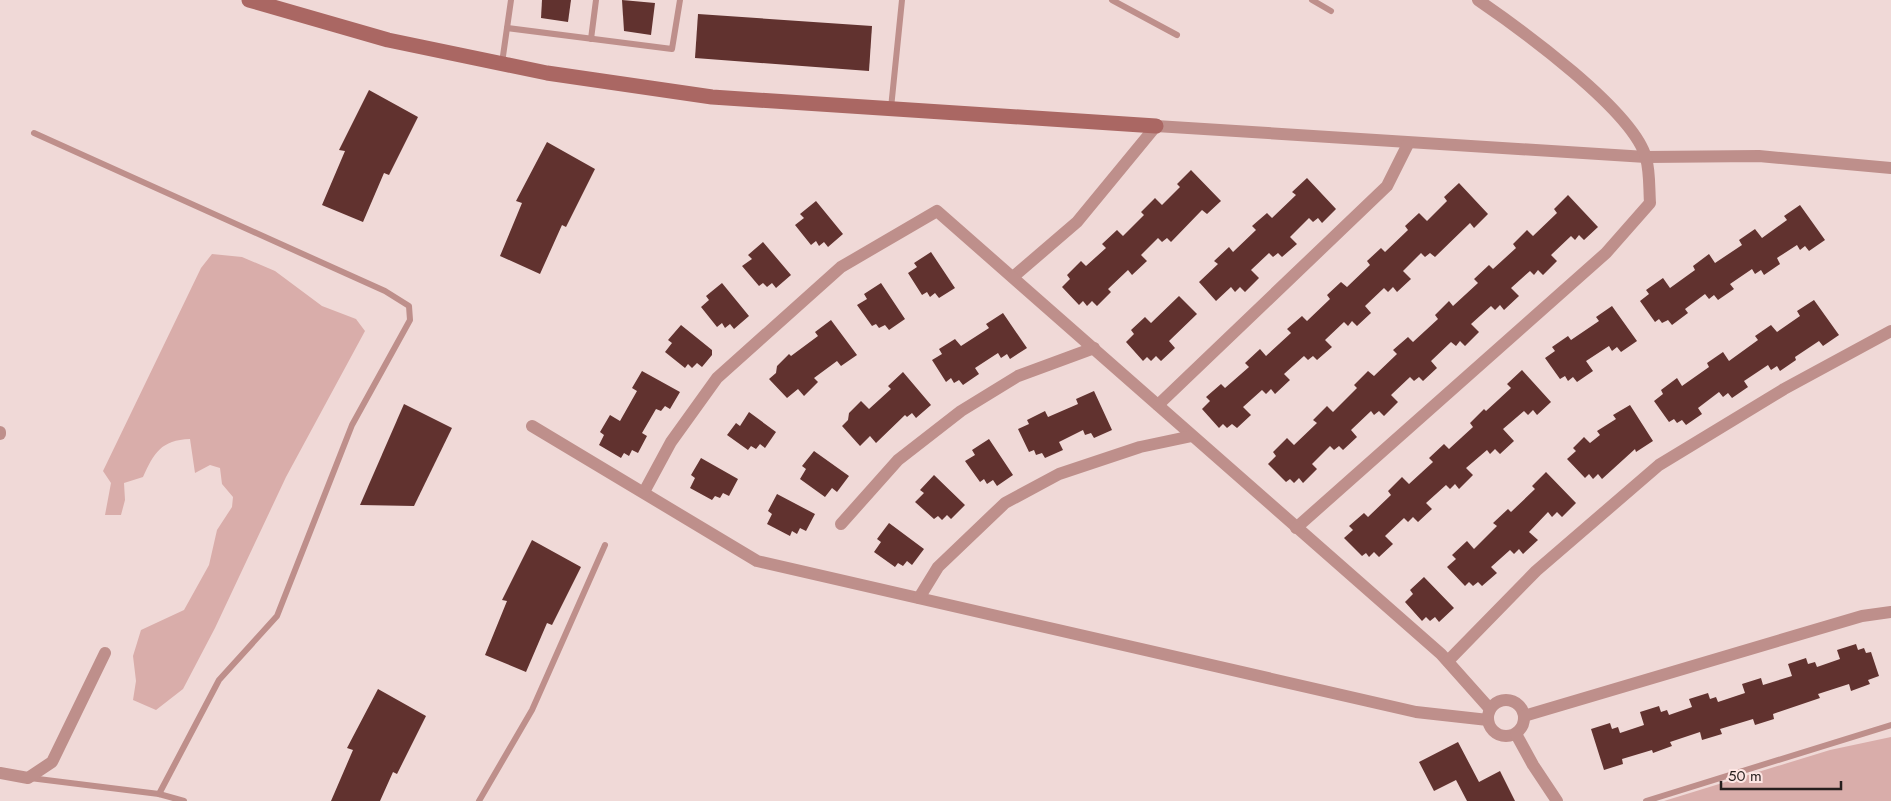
<svg xmlns="http://www.w3.org/2000/svg" width="1891" height="801" font-family="Jost,sans-serif">
<style>
.green{fill:#d9adaa}
.building{fill:#61322f}
.lines{fill:none;stroke-linecap:round;stroke-linejoin:round}
.lane{stroke:#be8f8b;stroke-width:6}
.street{stroke:#be8f8b;stroke-width:12}
.secondary{stroke:#aa6763;stroke-width:15}
</style>
<rect width="100%" height="100%" fill="#f0d9d7"/>
<g class="green">
<path d="M212,254L242,257L275,271L322,306L356,319L365,331L286,477L215,628L183,689L156,710L133,700L136,681L133,656L141,630L184,610L209,565L217,530L232,507L233,497L222,484L220,468L210,465L195,473L190,439C161,440 154,453 143,477L124,483L125,500L121,515H105L111,483L103,471L201,268Z"/>
<path d="M1891,737V801H1664L1830,750Z"/>
</g>
<g class="building">
<path d="M542,0H571L568,22L541,18Z"/>
<path d="M622,0L655,3L651,35L624,31Z"/>
<path d="M698,14L872,26L869,71L695,58Z"/>
<path d="M369,90L418,117L389,175L384,173L363,222L322,205L345,151L339,150Z"/>
<path d="M547,142L595,169L566,227L562,225L540,274L500,256L522,203L516,201Z"/>
<path d="M1191,170L1221,201L1207,214L1202,210L1171,242L1167,238L1162,242L1158,238L1141,255L1147,261L1132,275L1128,270L1108,289L1111,292L1097,306L1092,301L1087,306L1083,301L1079,305L1062,287L1070,279L1067,275L1081,261L1086,266L1106,248L1102,244L1117,230L1123,236L1144,215L1141,212L1155,198L1162,205L1180,187L1177,184Z"/>
<path d="M1307,178L1336,209L1322,223L1318,218L1313,222L1309,218L1290,237L1297,244L1282,257L1278,253L1273,257L1269,253L1251,270L1259,278L1245,292L1240,287L1235,292L1231,287L1216,301L1199,282L1218,264L1214,261L1229,247L1233,252L1256,230L1252,226L1267,213L1272,218L1296,195L1292,192Z"/>
<path d="M1459,183L1488,214L1474,228L1470,223L1435,257L1430,253L1425,257L1421,253L1403,271L1411,279L1397,292L1393,287L1388,292L1384,288L1365,306L1371,313L1357,326L1352,321L1348,326L1344,322L1325,340L1332,347L1317,360L1313,356L1308,360L1304,356L1284,374L1290,380L1275,394L1271,389L1266,394L1262,390L1243,407L1251,415L1237,428L1232,424L1227,428L1223,424L1219,428L1202,409L1210,401L1206,397L1221,384L1225,388L1249,367L1245,363L1260,349L1266,356L1291,333L1287,329L1302,316L1307,321L1330,299L1327,295L1341,282L1347,287L1370,265L1367,261L1381,248L1385,252L1408,230L1405,226L1419,213L1427,221L1447,201L1444,197Z"/>
<path d="M1568,195L1598,227L1584,240L1579,235L1575,240L1571,236L1551,255L1557,261L1543,275L1538,270L1534,275L1530,271L1511,288L1519,296L1504,310L1500,305L1495,310L1491,306L1471,324L1479,332L1465,346L1460,341L1456,346L1451,342L1431,361L1437,368L1423,381L1419,377L1414,381L1410,377L1391,395L1398,402L1384,416L1379,411L1374,415L1371,411L1351,430L1357,437L1343,450L1339,446L1334,450L1330,446L1312,464L1317,469L1303,483L1299,478L1294,483L1290,479L1286,482L1268,464L1276,456L1273,452L1287,438L1294,445L1317,423L1313,420L1327,406L1333,412L1357,388L1354,385L1368,371L1374,376L1397,354L1393,350L1408,337L1413,342L1438,319L1435,315L1449,301L1453,306L1478,283L1474,279L1489,265L1493,269L1516,248L1513,244L1527,230L1533,236L1557,213L1554,209Z"/>
<path d="M816,201L843,234L828,247L824,242L819,246L816,241L811,245L795,225L804,218L800,214Z"/>
<path d="M1800,205L1825,240L1809,251L1805,246L1800,250L1797,245L1777,258L1780,264L1764,275L1761,270L1755,274L1752,269L1730,284L1734,289L1718,300L1714,295L1709,299L1705,294L1685,309L1688,313L1672,325L1668,320L1662,323L1659,319L1655,322L1640,301L1649,294L1646,290L1663,278L1670,288L1695,270L1693,266L1709,254L1715,263L1742,245L1739,240L1755,229L1762,238L1787,220L1784,216Z"/>
<path d="M763,242L791,275L776,288L772,283L767,287L763,283L759,286L742,266L752,259L748,255Z"/>
<path d="M931,252L955,288L939,298L935,293L930,297L927,292L922,295L908,273L917,267L914,263Z"/>
<path d="M722,283L749,316L734,329L730,324L725,328L722,323L717,327L701,307L709,300L706,296Z"/>
<path d="M881,283L905,319L889,330L885,325L879,328L876,324L872,326L857,305L867,299L864,294Z"/>
<path d="M1179,296L1197,314L1169,341L1175,348L1161,361L1156,356L1151,361L1147,357L1143,361L1126,342L1134,334L1131,330L1145,317L1151,323Z"/>
<path d="M1814,300L1839,335L1823,346L1819,341L1795,357L1796,360L1780,371L1777,366L1771,370L1768,365L1744,381L1748,387L1732,398L1728,393L1723,397L1719,392L1698,408L1702,414L1686,425L1682,420L1677,423L1674,419L1669,422L1654,401L1663,394L1661,390L1677,378L1682,386L1709,367L1707,363L1723,352L1729,361L1758,340L1755,336L1771,325L1777,332L1800,316L1797,311Z"/>
<path d="M1612,306L1637,341L1621,352L1617,347L1612,351L1609,346L1586,361L1593,371L1577,382L1573,377L1568,381L1565,376L1560,379L1545,358L1555,351L1552,347L1568,336L1571,340L1599,321L1596,317Z"/>
<path d="M1003,313L1027,348L1010,359L1007,354L1001,358L998,353L975,368L979,374L963,385L959,380L954,383L951,378L946,382L932,360L942,354L939,349L955,339L961,346L989,328L986,324Z"/>
<path d="M831,320L857,355L841,366L837,361L814,378L818,382L804,396L798,389L787,398L769,379L776,373L777,366L789,354L791,356L818,336L815,332Z"/>
<path d="M681,325L712,350V355L702,367L697,363L692,368L688,364L685,368L665,352L672,343L668,340Z"/>
<path d="M1522,370L1551,402L1537,415L1533,410L1528,415L1524,411L1503,429L1514,441L1500,454L1495,449L1490,454L1487,450L1466,468L1473,475L1459,489L1455,484L1450,489L1446,485L1426,503L1432,509L1418,522L1413,517L1408,522L1404,518L1385,536L1393,544L1379,557L1374,552L1369,557L1366,553L1362,556L1344,538L1353,530L1349,526L1364,513L1368,517L1391,495L1388,491L1402,477L1409,484L1433,462L1429,458L1444,444L1449,449L1473,427L1470,423L1484,409L1486,411L1511,388L1507,384Z"/>
<path d="M642,371L680,392L670,409L665,406L661,411L656,409L642,433L647,436L638,453L632,450L629,456L624,453L621,458L599,445L604,435L600,432L610,415L620,421L637,391L632,388Z"/>
<path d="M903,372L931,405L916,418L912,413L907,417L905,415L876,443L870,436L860,446L842,426L848,420L849,413L861,401L869,409L891,389L888,386Z"/>
<path d="M1094,391L1112,430L1094,438L1091,433L1085,435L1083,430L1059,442L1063,450L1045,458L1042,453L1036,455L1034,450L1029,452L1018,429L1029,424L1027,420L1045,411L1048,417L1078,404L1076,399Z"/>
<path d="M404,404L452,428L414,506L360,505Z"/>
<path d="M1630,405L1653,441L1636,452L1635,449L1602,479L1598,474L1593,479L1589,474L1585,478L1567,459L1576,451L1573,448L1584,437L1590,443L1600,435L1597,431L1616,419L1613,415Z"/>
<path d="M749,412L776,432L765,448L760,444L756,449L751,446L748,450L727,435L736,423L740,426Z"/>
<path d="M989,439L1013,475L997,486L993,480L987,484L984,479L980,482L965,461L975,455L972,450Z"/>
<path d="M814,451L849,476L837,492L832,488L825,497L800,479L806,469L802,466Z"/>
<path d="M701,458L738,479L729,496L723,493L720,498L715,496L712,500L690,488L695,478L691,475Z"/>
<path d="M1546,472L1576,503L1562,517L1557,512L1552,517L1548,512L1529,532L1538,540L1523,554L1519,549L1514,554L1510,550L1491,567L1497,573L1482,586L1478,582L1473,586L1469,582L1465,586L1447,567L1456,559L1452,555L1467,541L1474,549L1497,526L1493,523L1508,509L1511,512L1535,489L1532,486Z"/>
<path d="M934,475L965,505L951,519L947,515L942,520L938,516L934,519L915,502L924,493L920,490Z"/>
<path d="M777,494L815,514L806,531L800,528L797,534L792,531L790,536L767,524L772,514L768,511Z"/>
<path d="M889,523L924,549L912,565L907,561L903,566L898,563L895,567L874,552L881,542L877,539Z"/>
<path d="M532,540L581,567L552,625L547,623L526,672L485,655L507,601L502,600Z"/>
<path d="M1424,577L1454,608L1439,622L1435,617L1430,621L1426,617L1422,621L1405,602L1413,594L1410,590Z"/>
<path d="M1856,644L1858,650L1864,648L1866,653L1871,652L1879,676L1868,680L1870,684L1851,691L1849,684L1818,694L1820,698L1773,714L1774,719L1755,725L1753,719L1720,729L1722,734L1702,740L1700,732L1670,742L1672,746L1653,753L1652,750L1622,759L1623,764L1604,770L1591,729L1610,723L1612,729L1618,727L1620,733L1644,725L1640,712L1659,706L1661,712L1667,710L1669,715L1692,707L1689,699L1708,693L1710,699L1716,697L1718,702L1745,693L1742,684L1761,678L1763,685L1792,676L1788,664L1806,658L1808,664L1815,662L1817,667L1840,659L1837,650Z"/>
<path d="M378,689L426,716L397,774L393,772L380,801H331L353,750L347,748Z"/>
<path d="M1458,742L1479,782L1500,771L1515,801H1467L1456,780L1434,791L1419,762Z"/>
</g>
<g class="lines">
<g class="lane">
<path d="M1112,0L1177,35"/>
<path d="M1312,0L1331,11"/>
<path d="M507,28L672,49L680,0"/>
<path d="M591,39L596,0"/>
<path d="M502,63L511,0"/>
<path d="M891,108L902,0"/>
<path d="M34,133L385,291L409,306L410,320L352,425L277,616L219,680L159,794"/>
<path d="M30,778L159,794L184,801"/>
<path d="M479,801L532,710L605,545"/>
<path d="M1646,801L1891,725"/>
</g>
<g class="street">
<path d="M1013,277L1077,222L1156,126L1646,157L1759,156L1891,168"/>
<path d="M1158,405L1387,186L1408,144"/>
<path d="M532,426L757,561L1416,712L1488,720"/>
<path d="M0,432V434"/>
<path d="M644,492L671,442L717,378L841,267L937,211L1441,654L1490,709"/>
<path d="M841,524L898,460L961,411L1018,376L1094,348"/>
<path d="M1296,528L1606,253L1650,203C1649,189 1650,172 1646,158C1634,111 1519,28 1478,0"/>
<path d="M919,598L938,567L1005,503L1059,474L1140,447L1192,436"/>
<path d="M1448,661L1536,571L1659,465L1784,389L1891,331"/>
<circle cx="1506" cy="718" r="18"/>
<path d="M1524,716L1862,616L1891,612"/>
<path d="M1516,734L1533,765L1557,801"/>
<path d="M0,773L28,778L52,762L105,653"/>
</g>
<path class="secondary" d="M249,0L388,40L547,73L712,97L1156,126"/>
</g>
<path d="M1721 781v8h120v-8" fill="none" stroke="#271f1e" stroke-width="2.5"/>
<text x="1728" y="781" font-size="15" fill="#271f1e" stroke="#fee6e4" stroke-width="4" paint-order="stroke">50 m</text>
</svg>
